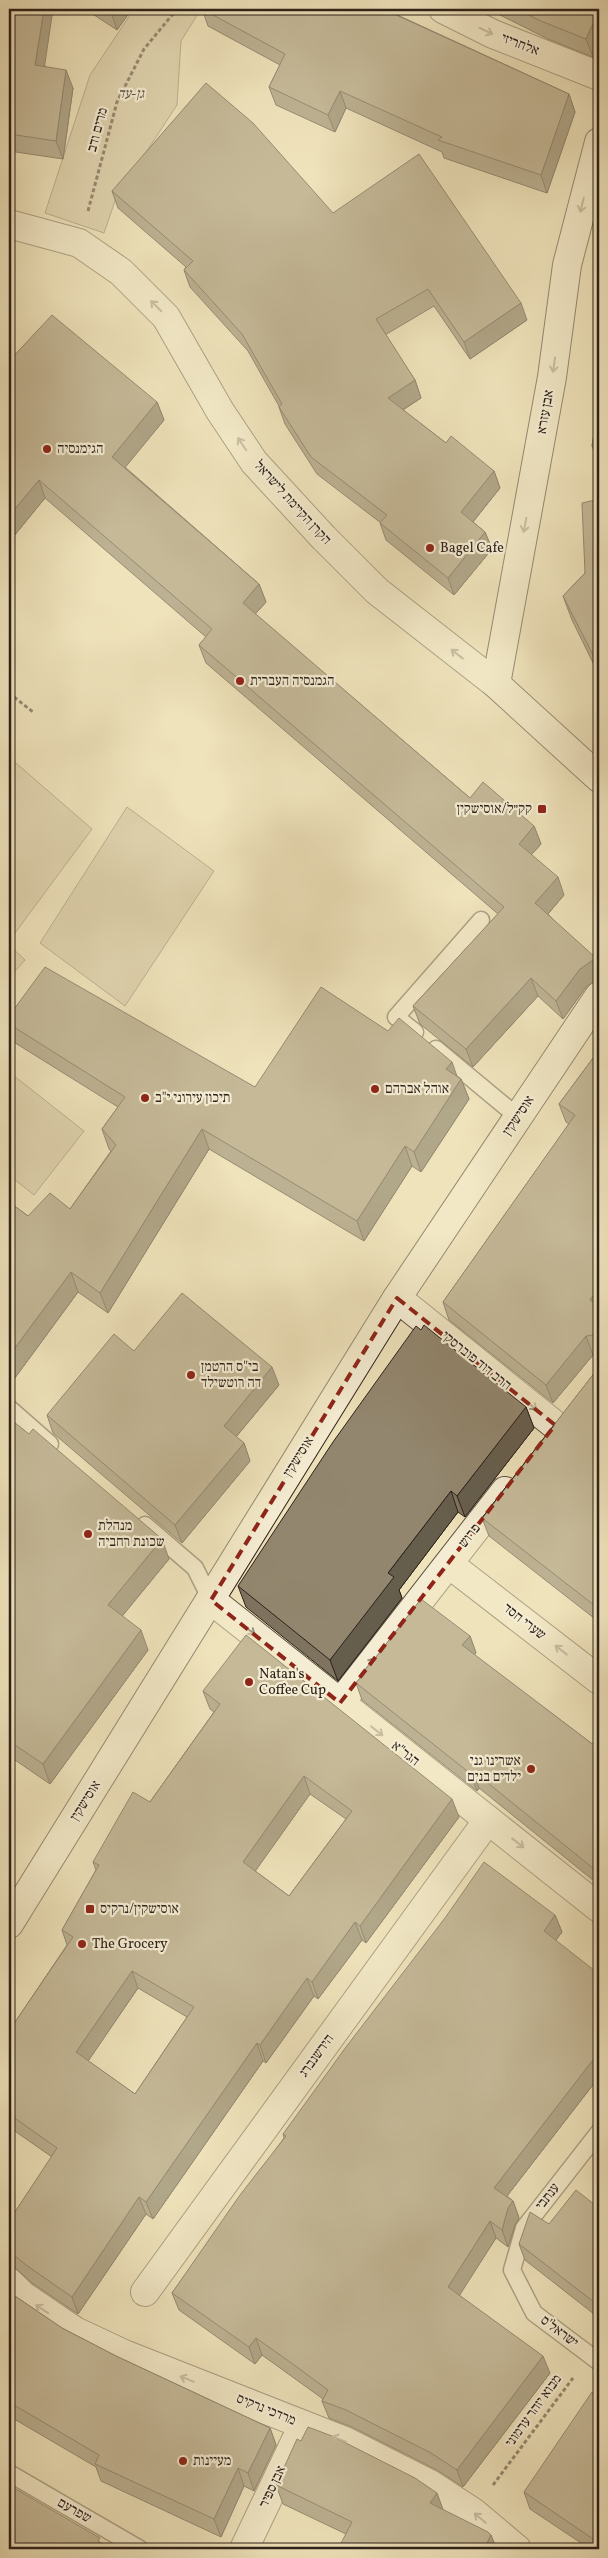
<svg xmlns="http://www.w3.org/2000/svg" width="608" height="2558" font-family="Vollkorn,'Frank Ruhl Libre',serif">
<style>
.green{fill:#cec2a0;stroke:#7e725e}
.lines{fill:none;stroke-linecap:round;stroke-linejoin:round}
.lane-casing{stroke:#5e5243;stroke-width:19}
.street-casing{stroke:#5e5243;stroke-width:30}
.secondary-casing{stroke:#2d211b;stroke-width:30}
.path{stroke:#2d211b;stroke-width:3;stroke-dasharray:4 2.5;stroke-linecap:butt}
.lane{stroke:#f5edd3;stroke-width:16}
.street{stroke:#f5edd3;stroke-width:28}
.secondary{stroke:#f5edd3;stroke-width:28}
.wall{fill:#7e735f;stroke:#2d211b;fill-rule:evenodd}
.shaded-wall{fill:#665e4d;stroke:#2d211b}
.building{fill:#92866e;stroke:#2d211b;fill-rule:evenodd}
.oneway{stroke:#9b9180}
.marked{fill:none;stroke:#8f2418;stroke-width:4;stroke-dasharray:10 6;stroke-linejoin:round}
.poi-dot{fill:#8f2418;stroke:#f5edd3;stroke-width:2}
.labels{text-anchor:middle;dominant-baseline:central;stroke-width:4.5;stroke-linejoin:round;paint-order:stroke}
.street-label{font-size:14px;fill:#2d211b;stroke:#f5edd3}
.park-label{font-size:14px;font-style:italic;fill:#5d5143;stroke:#f5edd3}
.poi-label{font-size:14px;fill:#2d211b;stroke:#f5edd3;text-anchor:start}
</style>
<rect width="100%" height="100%" fill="#efe3bb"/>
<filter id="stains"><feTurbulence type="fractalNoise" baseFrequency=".004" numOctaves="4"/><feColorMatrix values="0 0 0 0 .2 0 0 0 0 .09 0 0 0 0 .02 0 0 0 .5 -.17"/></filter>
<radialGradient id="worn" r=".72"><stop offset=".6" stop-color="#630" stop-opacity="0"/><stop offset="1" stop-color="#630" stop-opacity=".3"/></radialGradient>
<g class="green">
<path d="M134,9H201L181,41L177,105L116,198L104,233L45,213L90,75Z"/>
<path d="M9,757L92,829L12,937L9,934Z"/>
<path d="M127,807L214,871L125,1006L40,943Z"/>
<path d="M9,945L25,960L9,978Z"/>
<path d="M9,1072L84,1131L34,1195L9,1175Z"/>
</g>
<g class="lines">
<defs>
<g id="lane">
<path d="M415,1032L396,1017L481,920"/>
<path d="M436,1049L518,1117"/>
<path d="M9,1408L50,1444"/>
<path d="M145,1525L195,1568L211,1600"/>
<path d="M599,2132L524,2228L512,2270L534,2313L599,2362"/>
<path d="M9,2473L140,2549"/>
</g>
<g id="street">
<path d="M443,9L493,34L599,76"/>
<path d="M9,224L79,243L121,272L166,317L220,411L254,462L324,538L377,591L496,684"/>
<path d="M397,1298L555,1425"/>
<path d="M449,1564L599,1680"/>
<path d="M211,1600L599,1908"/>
<path d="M340,1703L505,1491"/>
<path d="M9,2282L22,2295L75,2331L124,2354L345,2441L430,2484L473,2512L517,2549"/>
<path d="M145,2292L488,1820"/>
<path d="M244,2549L303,2425"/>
</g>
<g id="secondary">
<path d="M599,142L567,265L552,377L496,684L599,778"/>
<path d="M9,1924L397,1298L599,996"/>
</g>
</defs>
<use href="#lane" class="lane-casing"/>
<use href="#street" class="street-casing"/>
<use href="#secondary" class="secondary-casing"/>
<g class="path">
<path d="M88,211L117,102L144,49L177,9"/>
<path d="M9,693L33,712"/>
<path d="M493,2485L573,2378"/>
</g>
<use href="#lane" class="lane"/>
<use href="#street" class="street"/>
<use href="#secondary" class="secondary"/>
</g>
<g class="wall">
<path d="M9,9L45,66L73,88L63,159L9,151Z"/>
<path d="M85,9H132L117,30Z"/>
<path d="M202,9L391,12L569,94L575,112L547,193L444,158L442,152L346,108L335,132L276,105L269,87L280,65L208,26Z"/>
<path d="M488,9H599V41L593,57L548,39Z"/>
<path d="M112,191L333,213L527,320L470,359L434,306L385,335L415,380L421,398L403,410L446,443L494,471L500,488L473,522L485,532L492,549L454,595L386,540L380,523H381L317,474L285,424L279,407V406L248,351L190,287L184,270L186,267L118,208Z"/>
<path d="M9,361L157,402L164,420L125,467L259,584L266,602L255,614L470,798L534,826L541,844L531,855L564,895L548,914L599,968V978L586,987L563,1019L538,996L473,1067L420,1024L413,1006L498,914L206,663L199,645L206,637L45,498L9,542Z"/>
<path d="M599,403V464L592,446Z"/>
<path d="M599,499V675L572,620L563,596L585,573Z"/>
<path d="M9,1016L255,1087L457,1076L461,1079L469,1099L421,1172L412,1166L364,1241L209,1149L108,1313L78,1292L9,1386V1202L28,1216L70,1209L111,1151L109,1149L102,1129L118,1107L12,1041L9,1031Z"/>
<path d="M599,1050V1354L593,1355L553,1403L449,1320L443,1302L569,1124L566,1122L559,1104Z"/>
<path d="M134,1351L279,1385L236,1437L244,1443L250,1461L182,1543L53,1433L47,1415Z"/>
<path d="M599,1367V1622L489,1536L482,1518Z"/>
<path d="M526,1407L534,1428L465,1517L458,1512L399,1590L402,1598L338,1681L246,1607L238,1586Z"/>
<path d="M9,1418L169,1559L122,1616L148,1650L50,1784L15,1760L9,1771Z"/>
<path d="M470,1636L476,1653L474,1655L599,1749V1885L479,1788L477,1791L362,1700L356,1683Z"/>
<path d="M203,1691L459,1817L366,1943L362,1940L318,1999L314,1996L266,2063L263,2061L153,2219L146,2214L78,2314L32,2283L14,2267H9V2221L52,2157L9,2127V2031L67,1945L62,1930L96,1870L93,1862L150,1802L214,1712L210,1709ZM310,1794L346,1819L289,1896L255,1871ZM138,1988L187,2017L135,2094L88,2061Z"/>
<path d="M555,1915L562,1932L556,1940L599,2077L507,2196L513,2201L519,2218L515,2225L508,2247L496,2238L459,2295L550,2373L463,2487L437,2470L352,2427L329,2418L322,2401L323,2399L262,2355L255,2364L179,2310L172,2293L284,2138L283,2134Z"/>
<path d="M599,2208V2318L525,2260L519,2244L549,2224Z"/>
<path d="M9,2292L62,2328L116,2356L270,2428L276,2445L254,2491L244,2486L221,2537L101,2481L96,2467L9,2416Z"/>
<path d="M599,2397V2549H590L530,2509L524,2492Z"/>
<path d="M301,2441L415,2478L346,2534L283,2504L276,2485Z"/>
</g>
<g class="shaded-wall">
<path d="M44,9H53L42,83L35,65Z"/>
<path d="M113,9H132L117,30L111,12Z"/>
<path d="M380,9H393L385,24Z"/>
<path d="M599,10V41L593,57L586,39Z"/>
<path d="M66,70L73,88L63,159L56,141Z"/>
<path d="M340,91L346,108L335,132L328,115Z"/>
<path d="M569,94L575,112L547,193L541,175Z"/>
<path d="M521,303L527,320L470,359L464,342Z"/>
<path d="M415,380L421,398L394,415L388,398Z"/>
<path d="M157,402L164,420L119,475L112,457Z"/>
<path d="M494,471L500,488L467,529L461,512Z"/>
<path d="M39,480L45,498L9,542V516Z"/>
<path d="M485,532L492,549L454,595L448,578Z"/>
<path d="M259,584L266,602L249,621L243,603Z"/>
<path d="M534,826L541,844L525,862L519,844Z"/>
<path d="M558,877L564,895L542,921L535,903Z"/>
<path d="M596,958L599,968V978L586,987L563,1019L556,1001L580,969Z"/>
<path d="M531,978L538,996L473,1067L466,1049Z"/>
<path d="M452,1062L459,1082L446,1069Z"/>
<path d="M461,1079L469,1099L421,1172L414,1152Z"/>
<path d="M202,1129L209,1149L108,1313L100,1293Z"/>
<path d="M405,1146L412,1166L364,1241L357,1221Z"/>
<path d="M71,1272L78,1292L9,1386V1356Z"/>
<path d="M599,1287V1315L590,1300Z"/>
<path d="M586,1336L593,1355L553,1403L546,1385Z"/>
<path d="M272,1367L279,1385L230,1444L224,1426Z"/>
<path d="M526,1407L534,1428L465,1517L457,1496Z"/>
<path d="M244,1443L250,1461L182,1543L175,1525Z"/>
<path d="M451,1491L458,1512L399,1590L402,1598L338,1681L330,1660L388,1573Z"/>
<path d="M162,1539L169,1559L115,1625L108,1605Z"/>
<path d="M141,1630L148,1650L50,1784L43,1764Z"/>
<path d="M470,1636L476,1653L468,1662L462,1645Z"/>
<path d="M9,1743L15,1760L9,1771Z"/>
<path d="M473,1771L479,1788L477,1791L471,1774Z"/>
<path d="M304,1776L310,1794L249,1880L243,1862Z"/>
<path d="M452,1799L459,1817L366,1943L360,1926Z"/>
<path d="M555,1915L562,1932L550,1948L544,1931Z"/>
<path d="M355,1922L362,1940L318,1999L312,1982Z"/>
<path d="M132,1971L138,1988L82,2070L76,2052Z"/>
<path d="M307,1978L314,1996L266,2063L260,2045Z"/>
<path d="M257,2043L263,2061L153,2219L146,2202Z"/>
<path d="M599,2052V2077L500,2205L494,2188Z"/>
<path d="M139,2197L146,2214L78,2314L72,2297Z"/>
<path d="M513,2201L519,2218L515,2225L508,2247L502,2230L508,2208Z"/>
<path d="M490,2221L496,2238L454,2304L448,2287Z"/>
<path d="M256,2338L262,2355L255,2364L249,2347Z"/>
<path d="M543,2356L550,2373L463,2487L457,2470Z"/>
<path d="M270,2428L276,2445L254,2491L248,2473Z"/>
<path d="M238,2468L244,2486L221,2537L214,2519Z"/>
<path d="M437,2493L444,2512L430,2503Z"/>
<path d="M491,2535L497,2549H484Z"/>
</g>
<g class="building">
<path d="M9,9H44L35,65L66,70L56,141L9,134Z"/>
<path d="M105,9H113L111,12Z"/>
<path d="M202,9H383L569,94L541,175L438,140L442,137L340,91L328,115L269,87L285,54Z"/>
<path d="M516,9H599V10L586,39L541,21Z"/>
<path d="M206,83L253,123L333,213L419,154L521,303L464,342L428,289L376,319L415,380L388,398L446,443L451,436L494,471L461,512L485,532L448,578L380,523L387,515L311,457L279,407L282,404L242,334L184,270L193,261L112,191Z"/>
<path d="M52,315L157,402L112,457L259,584L243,603L470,798L483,782L534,826L519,844L558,877L535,903L596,958L580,969L556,1001L531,978L466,1049L413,1006L504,907L199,645L212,629L39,480L9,516V361Z"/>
<path d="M599,403V447L592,446Z"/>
<path d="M599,499V657L595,659L563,596L585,573L582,503Z"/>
<path d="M45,967L255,1087L321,987L388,1031L399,1018L452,1062L446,1069L461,1079L414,1152L405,1146L357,1221L202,1129L100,1293L71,1272L9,1356V1202L28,1216L50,1193L70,1209L116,1145L102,1129L125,1097L9,1024V1016Z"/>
<path d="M599,1050V1287L590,1300L599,1307V1337L594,1335L586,1336L546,1385L443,1302L575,1115L559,1104Z"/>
<path d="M182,1293L272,1367L224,1426L244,1443L175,1525L47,1415L114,1334L134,1351Z"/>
<path d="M424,1325L526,1407L457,1496L451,1491L388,1573L394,1577L330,1660L238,1586L333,1442L416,1326L421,1330Z"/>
<path d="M599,1367V1609L482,1518Z"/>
<path d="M9,1418L29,1434L33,1429L162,1539L108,1605L141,1630L43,1764L9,1741Z"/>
<path d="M421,1599L470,1636L462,1645L599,1749V1873L473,1771L471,1774L356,1683Z"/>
<path d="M246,1635L452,1799L360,1926L355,1922L312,1982L307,1978L260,2045L257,2043L146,2202L139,2197L72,2297L26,2265L9,2251V2221L57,2148L9,2114V2031L73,1937L62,1930L99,1865L93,1862L133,1792L150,1802L220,1704L203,1691ZM304,1776L352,1811L289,1896L243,1862ZM132,1971L194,2007L135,2094L76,2052Z"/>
<path d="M484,1862L555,1915L544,1931L599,1974V2052L494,2188L513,2201L508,2208L502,2230L490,2221L448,2287L543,2356L457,2470L431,2453L346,2410L322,2401L328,2390L290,2362L256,2338L249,2347L172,2293L240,2195L286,2136L283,2134L346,2047L445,1918Z"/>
<path d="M576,2190L599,2208V2306L519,2244L530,2212L549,2224Z"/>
<path d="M9,2292L62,2328L116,2356L270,2428L248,2473L238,2468L214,2519L95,2464L99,2455L9,2402Z"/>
<path d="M592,2392L599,2397V2543L524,2492Z"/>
<path d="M308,2427L332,2436L415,2478L437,2493L430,2503L488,2532L491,2535L484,2549H338L352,2522L276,2485L297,2439L301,2441Z"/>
<path d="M9,2485L100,2538L98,2541L113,2549H9Z"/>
</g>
<defs><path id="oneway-shaft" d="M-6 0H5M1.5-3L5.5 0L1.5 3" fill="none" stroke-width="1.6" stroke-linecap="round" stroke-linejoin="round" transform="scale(1.25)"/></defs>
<g class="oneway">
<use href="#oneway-shaft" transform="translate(486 31) rotate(26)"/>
<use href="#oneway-shaft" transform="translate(582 205) rotate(104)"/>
<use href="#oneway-shaft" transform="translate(156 306) rotate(-135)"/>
<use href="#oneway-shaft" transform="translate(554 365) rotate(98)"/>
<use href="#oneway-shaft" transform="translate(242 444) rotate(-124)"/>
<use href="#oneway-shaft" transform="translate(525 525) rotate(101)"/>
<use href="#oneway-shaft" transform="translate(457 654) rotate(-142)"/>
<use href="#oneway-shaft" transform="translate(531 1405) rotate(39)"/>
<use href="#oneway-shaft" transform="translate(249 1630) rotate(38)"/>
<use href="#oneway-shaft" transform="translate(561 1650) rotate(-142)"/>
<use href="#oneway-shaft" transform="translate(370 1664) rotate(-52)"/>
<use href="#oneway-shaft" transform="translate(377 1731) rotate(38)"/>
<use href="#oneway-shaft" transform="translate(518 1843) rotate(38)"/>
<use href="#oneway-shaft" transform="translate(42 2309) rotate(-146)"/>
<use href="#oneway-shaft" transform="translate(187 2379) rotate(-158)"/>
<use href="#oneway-shaft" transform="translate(339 2439) rotate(-158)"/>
<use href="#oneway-shaft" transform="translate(480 2518) rotate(-140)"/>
</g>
<path d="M0 0H608V2558H0ZM397,1298L555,1425L340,1703L211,1600Z" fill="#efe3bb" fill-opacity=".55" fill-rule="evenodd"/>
<path class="marked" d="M397,1298L555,1425L340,1703L211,1600Z"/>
<g class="poi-dot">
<circle cx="47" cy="449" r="5"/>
<circle cx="430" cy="548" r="5"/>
<circle cx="240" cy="681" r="5"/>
<rect x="537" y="804" width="10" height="10" rx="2.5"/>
<circle cx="375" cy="1089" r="5"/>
<circle cx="145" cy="1098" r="5"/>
<circle cx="191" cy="1375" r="5"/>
<circle cx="88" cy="1534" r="5"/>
<circle cx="249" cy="1682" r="5"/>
<circle cx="531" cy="1769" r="5"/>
<rect x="85" y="1904" width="10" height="10" rx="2.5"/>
<circle cx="82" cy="1944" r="5"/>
<circle cx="183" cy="2461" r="5"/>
</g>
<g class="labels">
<g class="street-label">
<text transform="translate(520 45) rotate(21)">אלחריזי</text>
<text transform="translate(98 130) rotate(-75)">מרים ודב</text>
<text transform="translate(546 412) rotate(-80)">אבן עזרא</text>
<text transform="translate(292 503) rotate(48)">הקרן הקיימת לישראל</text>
<text transform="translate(519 1116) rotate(-56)">אוסישקין</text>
<text transform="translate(476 1361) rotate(39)">הרב דוד פוברסקי</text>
<text transform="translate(299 1457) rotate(-58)">אוסישקין</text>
<text transform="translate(470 1536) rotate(-52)">פרוש</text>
<text transform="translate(524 1622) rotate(38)">שערי חסד</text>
<text transform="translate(405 1754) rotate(38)">הגר"א</text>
<text transform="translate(86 1801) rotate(-58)">אוסישקין</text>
<text transform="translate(317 2056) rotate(-54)">הירשנברג</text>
<text transform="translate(548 2197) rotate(-52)">ענתבי</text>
<text transform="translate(559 2332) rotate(37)">ישראל'ס</text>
<text transform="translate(266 2410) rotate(22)">מרדכי נרקיס</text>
<text transform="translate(534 2411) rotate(-54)">מבוא יזהר ערמוני</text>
<text transform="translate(273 2487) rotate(-65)">אבן ספיר</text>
<text transform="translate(74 2511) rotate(30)">שפרעם</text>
</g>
<g class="park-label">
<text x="131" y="94">גן-עד</text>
</g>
<g class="poi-label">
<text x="57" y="449">הגימנסיה</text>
<text x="440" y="548">Bagel Cafe</text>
<text x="250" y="681">הגמנסיה העברית</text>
<text x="532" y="809" text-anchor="end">קק״ל/אוסישקין</text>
<text x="385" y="1089">אוהל אברהם</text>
<text x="155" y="1098">תיכון עירוני י"ב</text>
<text x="201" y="1367">בי"ס הרטמן<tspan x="201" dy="16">דה רוטשילד</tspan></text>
<text x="98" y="1526">מנהלת<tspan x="98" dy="16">שכונת רחביה</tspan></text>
<text x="259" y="1674">Natan's<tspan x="259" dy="16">Coffee Cup</tspan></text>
<text x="521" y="1761" text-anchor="end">אשרינו גני<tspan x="521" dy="16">ילדים בנים</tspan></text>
<text x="100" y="1909">אוסישקין/נרקיס</text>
<text x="92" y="1944">The Grocery</text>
<text x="193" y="2461">מעיינות</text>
</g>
</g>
<rect width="608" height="2558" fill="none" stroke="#efe3bb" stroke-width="30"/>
<rect x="10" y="10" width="588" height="2538" fill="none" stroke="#2d211b" stroke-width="2.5"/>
<rect x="15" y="15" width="578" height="2528" fill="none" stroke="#2d211b"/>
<rect width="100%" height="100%" filter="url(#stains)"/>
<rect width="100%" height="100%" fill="url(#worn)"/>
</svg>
